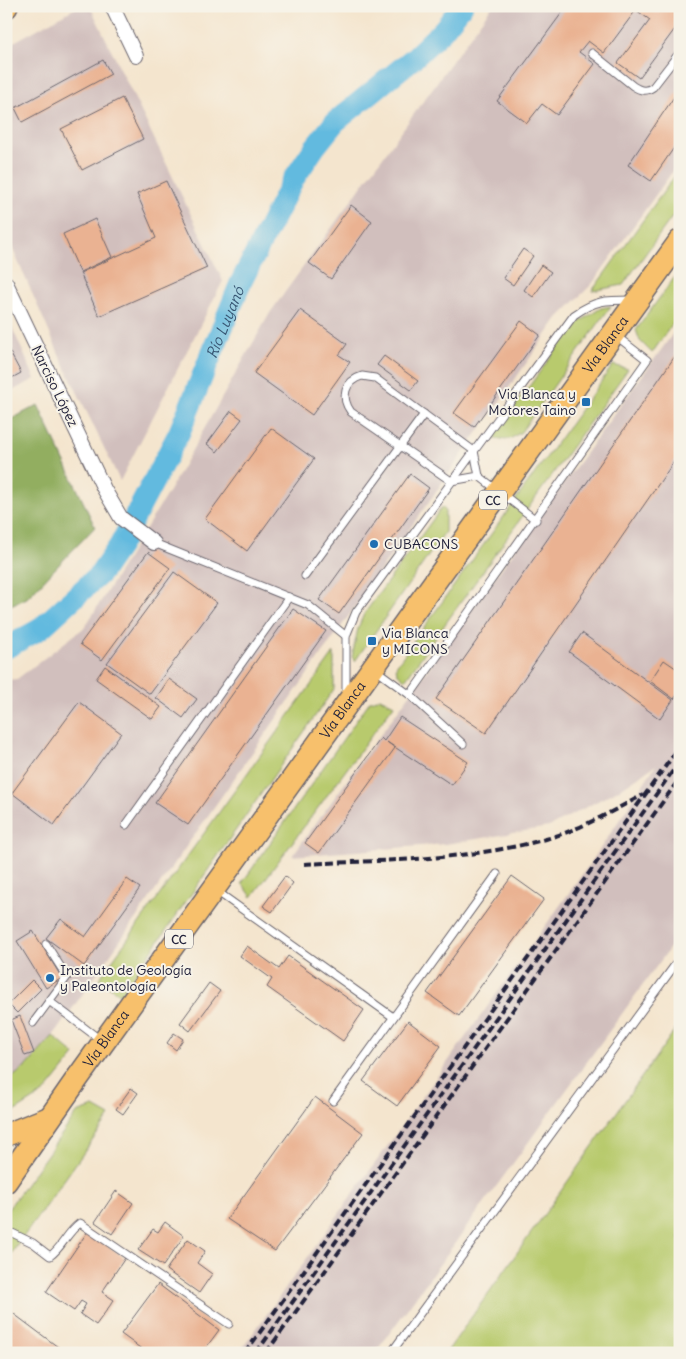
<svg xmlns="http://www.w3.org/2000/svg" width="686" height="1359" font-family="Delius,sans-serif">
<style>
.industrial{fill:#d1bfbd}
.green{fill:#b8ca6d;stroke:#6d7654}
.forest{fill:#92ae60;stroke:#5a684e}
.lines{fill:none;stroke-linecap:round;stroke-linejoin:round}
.river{stroke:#62badf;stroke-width:22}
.building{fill:#eab292}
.lane-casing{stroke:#6c666e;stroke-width:9}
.street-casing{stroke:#6c666e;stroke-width:16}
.primary-casing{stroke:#6c666e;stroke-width:25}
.lane{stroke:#fff;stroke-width:7}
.street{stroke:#fff;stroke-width:14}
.primary{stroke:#f7c06c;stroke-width:22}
.rail{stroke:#22223b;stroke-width:4;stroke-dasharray:8 4;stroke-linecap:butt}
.poi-dot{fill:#1f6fb2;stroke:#f7f3e8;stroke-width:2}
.labels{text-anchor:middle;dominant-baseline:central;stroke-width:4;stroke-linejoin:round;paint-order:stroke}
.shield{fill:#f7f3e8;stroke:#62616f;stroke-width:1}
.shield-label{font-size:12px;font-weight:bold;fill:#22223b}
.street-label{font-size:14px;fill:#22223b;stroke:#f7f3e8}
.poi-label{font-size:14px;fill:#22223b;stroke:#f7f3e8;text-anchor:start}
.water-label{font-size:15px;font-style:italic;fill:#385774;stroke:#f7f3e8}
</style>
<rect width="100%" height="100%" fill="#f7f3e8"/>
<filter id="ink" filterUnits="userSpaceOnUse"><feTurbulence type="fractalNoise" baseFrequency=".02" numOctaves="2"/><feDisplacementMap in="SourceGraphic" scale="10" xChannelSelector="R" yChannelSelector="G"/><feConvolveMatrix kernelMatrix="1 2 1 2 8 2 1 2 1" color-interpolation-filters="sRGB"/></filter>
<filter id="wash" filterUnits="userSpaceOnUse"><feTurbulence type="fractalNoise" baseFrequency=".0096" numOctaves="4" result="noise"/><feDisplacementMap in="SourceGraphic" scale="20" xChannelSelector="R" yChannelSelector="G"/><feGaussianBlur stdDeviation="1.12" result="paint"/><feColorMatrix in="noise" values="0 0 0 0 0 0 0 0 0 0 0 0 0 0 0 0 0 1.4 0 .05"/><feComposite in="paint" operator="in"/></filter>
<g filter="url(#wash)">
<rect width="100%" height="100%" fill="#f4e5ce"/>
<g class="industrial">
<path d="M79,6H90L223,281L120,481L59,354L6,234V69L14,42Z"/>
<path d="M492,6H680V161L592,284L558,318L53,1036L27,1066L6,1082V680L17,679L85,627L169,491L270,313Z"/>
<path d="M6,314L35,379L6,394Z"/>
<path d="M680,324V934L375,1353H239L594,858L656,765L620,789L549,827L446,844L292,856Z"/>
</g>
<g class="green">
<path d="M680,169V206L623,285L592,291Z"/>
<path d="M680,270V313L652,353L640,341L636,330Z"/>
<path d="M611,306L521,432L510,439H491L573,326L601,308Z"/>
<path d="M613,365L628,369L405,680L397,673L396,666Z"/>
<path d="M442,507L445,510V532L355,661L352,657L358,628L364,614Z"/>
<path d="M334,653V689L121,995L99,979Z"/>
<path d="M380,698L394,705L252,897L242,883L370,701Z"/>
<path d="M680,1023V1353H446Z"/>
<path d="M53,1036L75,1055L45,1092L6,1117V1082L27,1066Z"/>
<path d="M94,1107L110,1116L6,1261V1212L77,1113Z"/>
</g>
<path class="forest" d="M38,405L95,527L27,598L6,607V422Z"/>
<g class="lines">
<path class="river" id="s1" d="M6,648L40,629L100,574L120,545L179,433L241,282L293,180L315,147L335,122L415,57L443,30L462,6"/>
</g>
<g id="blocks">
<g class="building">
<path d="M567,6H680V22L639,78L618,63L650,20L636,10L604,53L588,41L579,52L595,64L557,115L542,104L527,123L497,101Z"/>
<path d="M103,60L111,74L22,122L15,108Z"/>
<path d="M680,88V139L651,181L628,165Z"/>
<path d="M122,98L143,139L82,170L61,129Z"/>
<path d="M166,181L207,268L99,316L80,273L156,238L137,194Z"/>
<path d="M351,205L372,221L331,279L309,263Z"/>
<path d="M95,219L112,257L80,272L63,234Z"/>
<path d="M523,249L533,256L513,285L503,278Z"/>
<path d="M541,265L551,272L533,297L524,290Z"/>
<path d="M300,310L347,344L339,355L350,362L312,415L254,373Z"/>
<path d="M521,321L540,335L474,427L454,413Z"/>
<path d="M6,345L21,373L6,381Z"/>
<path d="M680,349V453L486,733L436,699Z"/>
<path d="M384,356L418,381L411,390L377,365Z"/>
<path d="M231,411L242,419L217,452L207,444Z"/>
<path d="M271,428L314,459L247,551L205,519Z"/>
<path d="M410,474L429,488L339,614L319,600Z"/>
<path d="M148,552L170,568L102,660L80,644Z"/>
<path d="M174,572L217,603L150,694L107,663Z"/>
<path d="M293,609L326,631L188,825L155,803Z"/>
<path d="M582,633L673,700L660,719L569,652Z"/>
<path d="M664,660L680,671V691L674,699L650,681Z"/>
<path d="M105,666L161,707L152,719L96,679Z"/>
<path d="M169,679L197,699L183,718L156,698Z"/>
<path d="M79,702L121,733L54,825L12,793Z"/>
<path d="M400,717L468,762L452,785L387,742L395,748L319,853L305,843L381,738L384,741Z"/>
<path d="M285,876L293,883L272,912L263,906Z"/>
<path d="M512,876L544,899L459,1016L427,993Z"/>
<path d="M127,879L140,888L84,966L46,938L61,919L85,937Z"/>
<path d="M33,931L62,978L46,988L17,941Z"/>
<path d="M247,946L279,969L288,956L364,1010L343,1041L267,987L272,979L240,956Z"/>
<path d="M32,980L41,989L17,1013L8,1004Z"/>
<path d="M209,983L220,991L190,1031L180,1023Z"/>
<path d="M20,1016L34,1053L25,1056L11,1020Z"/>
<path d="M408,1021L441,1046L397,1106L363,1081Z"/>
<path d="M174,1033L183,1039L176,1050L167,1043Z"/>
<path d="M131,1088L138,1093L123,1114L116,1109Z"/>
<path d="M315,1097L363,1133L275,1251L227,1219Z"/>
<path d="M116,1191L133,1203L112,1234L95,1222Z"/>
<path d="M165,1222L184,1236L163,1266L138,1250L153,1229L158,1232Z"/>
<path d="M88,1231L125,1258L102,1292L114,1300L96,1325L80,1314L86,1304L81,1301L74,1311L46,1292Z"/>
<path d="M188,1239L205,1251L197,1263L212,1274L199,1293L166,1270Z"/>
<path d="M158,1284L219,1330L202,1353H147L121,1334Z"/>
<path d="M6,1308L66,1353H6Z"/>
</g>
</g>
</g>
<g filter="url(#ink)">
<use href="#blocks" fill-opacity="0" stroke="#6c666e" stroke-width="1"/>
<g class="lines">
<defs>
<g id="lane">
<path d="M592,53L633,86C641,91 646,92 653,87L680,52"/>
<path d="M362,376L375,378L474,451L479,476L451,481L351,412C340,397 345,381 362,376Z"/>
<path d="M479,476L536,520"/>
<path d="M154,543L308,605L346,636"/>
<path d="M305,576L424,414"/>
<path d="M376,670L410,695L463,744"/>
<path d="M346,695V636L356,612L574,315C595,300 606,300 631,300"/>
<path d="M410,695L647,360L615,335"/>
<path d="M126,825L289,597"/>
<path d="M215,890L393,1017"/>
<path d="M49,1001L102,1041"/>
<path d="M33,1023L67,977L46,944"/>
<path d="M333,1101L497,874"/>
<path d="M6,1230L33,1243L50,1256C62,1248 67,1232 80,1223L229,1324"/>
<path d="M391,1353L680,958"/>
</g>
<g id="street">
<path d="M112,6L136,56"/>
<path d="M6,283L104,489L121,518L154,543"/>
</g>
<g id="primary">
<path d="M6,7V6"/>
<path d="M6,1135L49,1118"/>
<path id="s2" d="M6,1181L77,1079L680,241"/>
</g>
</defs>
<use href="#lane" class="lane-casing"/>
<use href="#street" class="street-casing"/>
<use href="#primary" class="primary-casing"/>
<use href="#lane" class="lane"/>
<use href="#street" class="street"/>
<use href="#primary" class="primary"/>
<g class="rail">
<path d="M304,864C385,860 467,861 546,839C580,830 612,811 643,795"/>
<path d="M245,1353L680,746"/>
<path d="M256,1353L680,761"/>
<path d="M266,1353L680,778"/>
</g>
</g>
</g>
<g class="poi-dot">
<rect x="581" y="397" width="10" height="10" rx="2.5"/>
<circle cx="374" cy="544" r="5"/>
<rect x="367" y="636" width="10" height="10" rx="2.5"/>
<circle cx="50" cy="978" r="5"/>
</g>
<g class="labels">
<g class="shield">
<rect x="479" y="490.5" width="28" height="19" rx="4"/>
<rect x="165" y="929.5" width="28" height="19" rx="4"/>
</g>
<g class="shield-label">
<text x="493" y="500">CC</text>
<text x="179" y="939">CC</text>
</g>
<g class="street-label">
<text stroke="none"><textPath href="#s2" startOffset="1029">Vía Blanca</textPath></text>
<text transform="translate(55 386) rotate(64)">Narciso López</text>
<text stroke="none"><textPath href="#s2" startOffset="579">Vía Blanca</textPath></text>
<text stroke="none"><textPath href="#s2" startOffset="174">Vía Blanca</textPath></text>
</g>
<g class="poi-label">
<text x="576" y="394" text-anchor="end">Via Blanca y<tspan x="576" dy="16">Motores Taino</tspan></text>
<text x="384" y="544">CUBACONS</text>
<text x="382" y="633">Via Blanca<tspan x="382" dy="16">y MICONS</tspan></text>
<text x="60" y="970">Instituto de Geología<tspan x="60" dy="16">y Paleontología</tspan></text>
</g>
<g class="water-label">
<text stroke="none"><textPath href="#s1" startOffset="402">Río Luyanó</textPath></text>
</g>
</g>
<rect width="686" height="1359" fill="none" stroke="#f7f3e8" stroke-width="25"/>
</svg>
